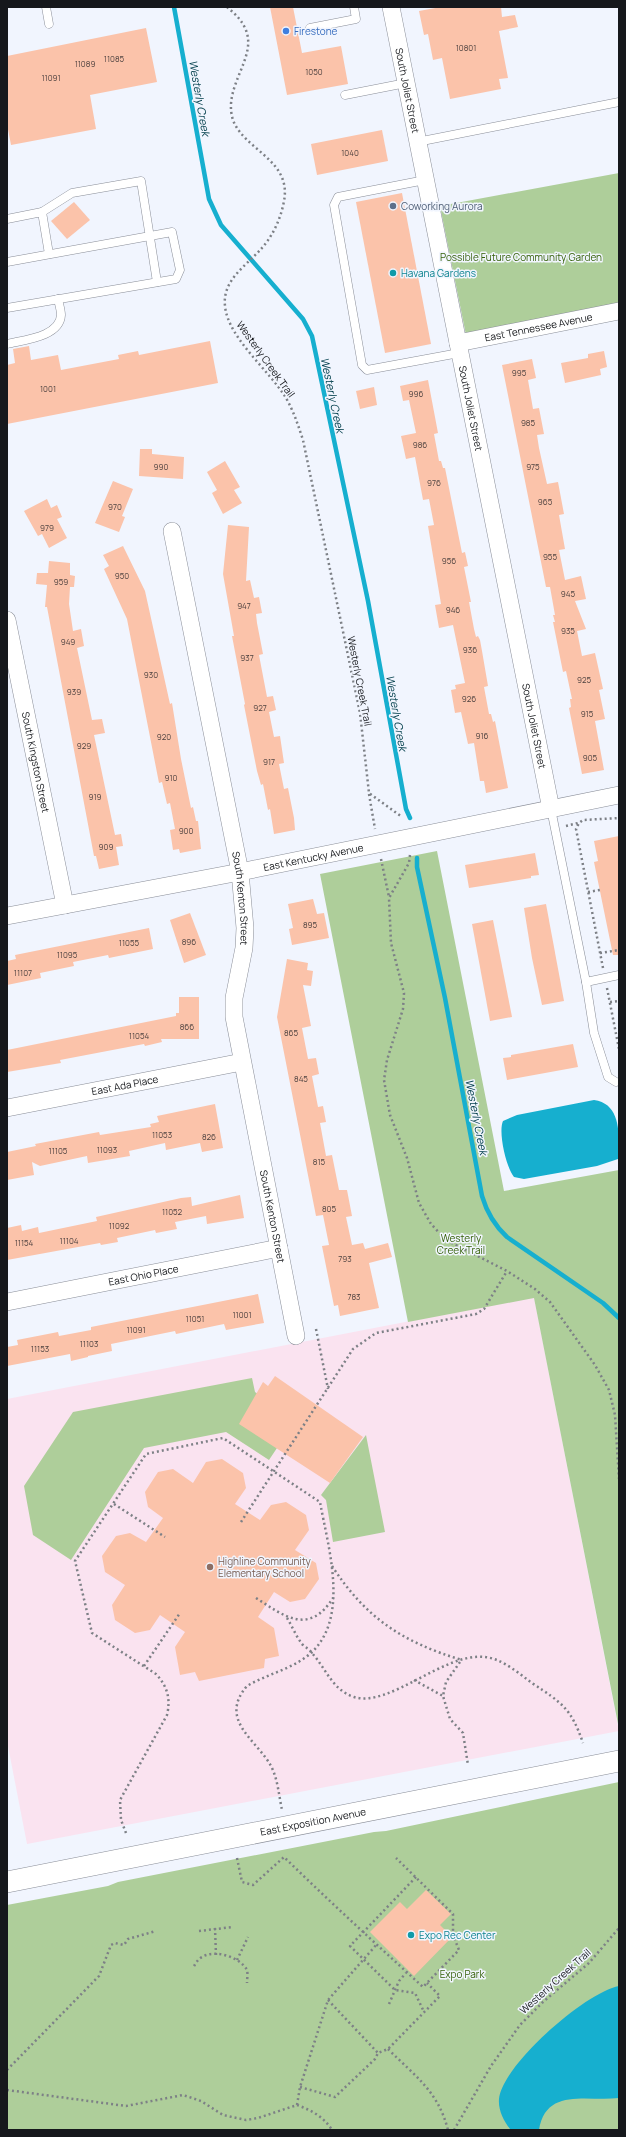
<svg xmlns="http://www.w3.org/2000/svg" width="626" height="2137" font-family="Manrope,sans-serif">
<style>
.education{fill:#fae3f0}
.green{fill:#aece9a}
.water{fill:#16afcf}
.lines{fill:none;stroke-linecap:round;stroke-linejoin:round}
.stream{stroke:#16afcf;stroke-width:4.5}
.building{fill:#fbc3aa}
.service-casing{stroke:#8a8e98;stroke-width:9}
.minor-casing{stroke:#8a8e98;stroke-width:18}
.tertiary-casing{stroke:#8a8e98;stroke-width:22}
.path{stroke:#7d8086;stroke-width:2.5;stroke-dasharray:2 3;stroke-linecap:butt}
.service{stroke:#fff;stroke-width:8}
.minor{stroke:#fff;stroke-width:17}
.tertiary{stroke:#fff;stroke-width:21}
.shop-dot{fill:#3f7fe0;stroke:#f1f5fe;stroke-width:1.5}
.service-dot{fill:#5c6f8a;stroke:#f1f5fe;stroke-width:1.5}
.culture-dot{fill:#0f9aa8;stroke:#f1f5fe;stroke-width:1.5}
.education-dot{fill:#8d6e63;stroke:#f1f5fe;stroke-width:1.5}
.labels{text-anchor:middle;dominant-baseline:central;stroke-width:3;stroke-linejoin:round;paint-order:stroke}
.number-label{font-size:8px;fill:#4f4340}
.shop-label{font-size:10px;fill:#366cbe;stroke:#f1f5fe;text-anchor:start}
.street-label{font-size:10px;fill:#16181c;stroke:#f1f5fe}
.service-label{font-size:10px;fill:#4e5e75;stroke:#f1f5fe;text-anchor:start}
.park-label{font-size:10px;fill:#335f06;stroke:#f1f5fe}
.culture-label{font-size:10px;fill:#0d838f;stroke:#f1f5fe;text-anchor:start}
.education-label{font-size:10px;fill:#785e54;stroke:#f1f5fe;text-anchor:start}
.water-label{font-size:11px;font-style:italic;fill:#003e4b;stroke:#f1f5fe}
</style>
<rect width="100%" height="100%" fill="#f1f5fe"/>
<path class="education" d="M534,1297L619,1731L27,1844L7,1741V1399Z"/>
<g class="green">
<path d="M619,173V304L466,335L440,206Z"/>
<path d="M437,851L504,1191L619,1170V1729L534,1298L408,1322L320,874Z"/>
<path d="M252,1378L255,1392L295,1421L269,1460L226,1432L144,1448L71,1560L33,1535L24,1486L73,1412Z"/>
<path d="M366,1435L385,1532L333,1542L326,1500L321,1495Z"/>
<path d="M619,1782V2130H7V1905L108,1886L118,1882L374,1832L386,1831Z"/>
</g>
<g class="water">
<path d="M594,1100C617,1103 619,1126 619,1144C619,1149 620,1155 618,1159L597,1166L524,1179L514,1177C506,1167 498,1132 503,1121L517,1115Z"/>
<path d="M619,1986V2098C587,2102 546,2087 539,2130H511C504,2122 498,2110 499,2099C502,2065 586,1992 619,1986Z"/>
</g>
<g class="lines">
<g class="stream">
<path d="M174,7L209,199L221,225L303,319L312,336L368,601L406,809L410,818"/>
<path d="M417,858V867L445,998L482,1196C487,1213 494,1225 507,1237L603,1303L619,1318"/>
</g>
</g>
<g class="building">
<path d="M270,7H293L302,53L341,46L348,84L287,95Z"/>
<path d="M441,7H501L502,17L515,15L518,27L499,31L508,78L499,79L501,89L450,99L442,58L433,60L428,34L424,35L419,11Z"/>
<path d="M146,28L157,82L90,95L96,129L11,145L7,124V56Z"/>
<path d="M382,130L388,161L317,175L311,144Z"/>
<path d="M402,193L431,344L385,353L356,202Z"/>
<path d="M74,202L90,220L67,239L51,221Z"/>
<path d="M210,341L218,383L7,424V365L15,363L13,349L29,346L31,360L58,355L61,370L119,359L118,355L138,351L139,355Z"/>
<path d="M604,351L607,367L600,369L601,375L565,383L561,363L588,358V354Z"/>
<path d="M532,359L536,378L528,380L533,409L539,408L544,434L537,435L539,448L547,484L558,482L564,514L559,515L565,549L559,550L565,580L581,576L586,599L575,601L586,629L577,631L582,656L595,653L603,689L599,690L605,719L595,721L604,770L582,774L569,708L571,707L570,699H572L566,671L563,672L553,622H555L553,615H555L550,587H546L502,365Z"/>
<path d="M428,380L438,433L434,434L439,461H441L443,468H445L462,553L465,552L468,566L464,567L471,602H469L474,629L476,637L478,636L480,640L482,651L488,686L484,687L489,714H491L493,722L495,721L508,788L486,793L484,781H480L474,743L468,744L461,712L455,713L451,690L456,689L455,685L465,683L453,625L439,628L435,605L441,604L428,526L434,525L429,499L423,500L415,457L406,459L401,436L416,433L409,400L403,401L400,386Z"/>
<path d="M374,387L377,405L360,409L356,391Z"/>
<path d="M140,449H152V454L184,457L183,479L139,476Z"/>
<path d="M225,461L240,487L234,490L242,503L223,514L212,493L217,490L207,472Z"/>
<path d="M113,481L133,489L122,516L125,517L119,532L95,523Z"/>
<path d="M47,499L51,508L57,505L62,517L57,519L67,538L49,548L42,534L38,536L24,511Z"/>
<path d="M228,525L249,527L246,581L250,580L254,598L259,597L262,613L256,614L257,623L263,654L259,655L267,697L273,696L276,710L269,712L274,737L280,736L284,763L279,764L284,789L288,788L294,818L295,830L274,834L270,809L268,810L263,784L261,785L257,771L244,705L245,704L232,636H234L223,574Z"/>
<path d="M123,546L145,591L170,704L172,703L181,759L191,808L193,807L196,821H198L201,849L180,853L179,849L173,850L170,830L175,829L170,803L167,804L162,782L159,783L127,619L104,569L109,566L103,555Z"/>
<path d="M49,561L70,563V575L75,576L74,587H70L69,604L73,631L81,629L84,646L77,648L92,720L102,719L105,733L94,735L115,835L121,834L123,846L116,847L119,865L99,869L96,856H94L47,607H45L47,585L36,584L37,573H48Z"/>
<path d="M619,836V955H613L594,862L598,861L594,841Z"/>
<path d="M535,853L539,875L531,876V878L469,888L465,865Z"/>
<path d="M313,899L317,914L324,913L329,938L292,945L289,929L293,928L288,904Z"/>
<path d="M546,904L564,1001L542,1005L532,958L524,908Z"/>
<path d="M190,913L206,955L184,963L170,920Z"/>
<path d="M493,920L512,1017L490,1021L472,924Z"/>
<path d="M149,928L153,949L109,958L108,955L73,962L74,966L40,973L41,978L7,985V961L16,959L15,955Z"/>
<path d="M287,959L308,963L307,970L313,971L311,986L303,985L311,1026L302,1028L308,1059L316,1058L319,1074L312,1076L318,1107L323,1106L326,1122L320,1123L326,1156L332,1155L339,1190H347L352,1216L346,1217L352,1245L363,1243L365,1249L388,1243L392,1257L369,1263L379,1308L340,1316L338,1305L334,1306L322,1246L329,1245L323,1215L316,1216L277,1017Z"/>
<path d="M179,997H199V1039H161L162,1042L145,1046L144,1044L60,1060L61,1063L7,1072V1050L176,1016V1013H179Z"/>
<path d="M573,1044L578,1067L507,1080L503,1058L511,1057V1055Z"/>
<path d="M215,1104L223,1148L202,1152L200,1143L166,1150L165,1143L129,1151L130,1156L88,1163L87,1156L40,1166L32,1162L34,1175L7,1180V1152L36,1146L35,1144L99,1132L100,1135L151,1127L150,1124L159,1122L157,1116Z"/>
<path d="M240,1195L244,1218L207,1224L206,1216L175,1222L177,1229L156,1233L155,1230L117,1238L118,1242L101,1245L100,1243L7,1260V1228L21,1225L22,1231L38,1227L39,1233L97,1221L96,1217L181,1198L191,1197L192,1206Z"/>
<path d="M258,1294L264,1323L226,1330L224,1324L176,1334L175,1331L111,1344L112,1351L88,1356V1357L71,1361L70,1354L7,1366V1347L18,1345L17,1340L58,1332L59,1336L91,1330V1327Z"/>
<path d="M275,1376L363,1437L330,1483L239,1424L263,1382L268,1386Z"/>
<path d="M222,1459L243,1473L246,1488L235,1504L260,1520L271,1505L286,1502L306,1515L309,1530L295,1550L316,1563L319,1579L305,1599L290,1602L274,1592L258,1617L274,1628L279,1656L265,1659L264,1668L199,1681L195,1672L180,1675L175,1647L185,1632L160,1615L150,1630L135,1633L115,1620L112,1605L125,1585L105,1572L102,1556L116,1536L130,1533L146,1542L163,1518L148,1507L145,1492L158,1472L173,1469L193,1483L206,1462Z"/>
<path d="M426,1890L451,1914L440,1925L452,1937L414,1976L370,1932L400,1902L407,1909Z"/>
</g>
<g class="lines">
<defs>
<g id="service">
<path d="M46,7L49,24"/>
<path d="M310,28L356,19L354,7"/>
<path d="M345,95L406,83"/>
<path d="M417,142L619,102"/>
<path d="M425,180L338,197L334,205L362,365L367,370L459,353"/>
<path d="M42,212L72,193L141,181L157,282"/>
<path d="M7,219L42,212L49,254"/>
<path d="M7,262L172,232L180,270L176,279L7,308"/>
<path d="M7,344C23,340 60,337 61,315C61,310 59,304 58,299"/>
<path d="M551,809L586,982L594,1033L608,1077L616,1082"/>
<path d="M586,982L619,975"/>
</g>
<g id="minor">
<path id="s1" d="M391,7L551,809"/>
<path id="s2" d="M458,343L619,311"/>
<path id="s3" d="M172,531L240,872L245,928L244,948L234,998V1017L296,1336"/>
<path id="s4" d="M7,620L65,905"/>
<path id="s5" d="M7,916L240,872L619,795"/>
<path id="s6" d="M7,1108L242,1062"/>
<path id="s7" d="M7,1302L279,1248"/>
</g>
<g id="tertiary">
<path id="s8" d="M7,1882L619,1761"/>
</g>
</defs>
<use href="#service" class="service-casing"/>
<use href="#minor" class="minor-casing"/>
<use href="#tertiary" class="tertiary-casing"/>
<g class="path">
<path d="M227,7C234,13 241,19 245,28C259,57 222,86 233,120C244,150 292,160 284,201C281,218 273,236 261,249C247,265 222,280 225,306C228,338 269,370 286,398C294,412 298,425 303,440L360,713L369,793L402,817"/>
<path d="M369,794L375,829"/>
<path d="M566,826L578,823"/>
<path d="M410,855L409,863L389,898L391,943L404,993L403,1009L387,1060L384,1080L390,1115L407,1158L419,1203L431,1224L446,1240L507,1271L535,1289L550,1302L595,1365L609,1390L615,1415L619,1479"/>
<path d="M381,859L389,897"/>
<path d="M588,892L600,890"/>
<path d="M600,953L619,950"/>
<path d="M603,968L576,829L579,823L583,820L619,818"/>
<path d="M607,988L619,1049"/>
<path d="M610,1002L619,1001"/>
<path d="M316,1329L328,1389"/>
<path d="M114,1504L165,1537"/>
<path d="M241,1522L353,1349L376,1333L476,1314L484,1309L507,1271"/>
<path d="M332,1566C366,1618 402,1642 462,1660"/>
<path d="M256,1598C284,1616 309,1636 333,1598"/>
<path d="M287,1618C292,1626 296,1636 302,1644C305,1647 309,1649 311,1652C326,1668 332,1690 354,1697C390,1708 444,1652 485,1657C503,1659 518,1673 532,1683C562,1703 571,1708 583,1743"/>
<path d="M460,1662L446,1682L443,1696L450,1719L463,1733L468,1765"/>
<path d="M144,1666L180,1613"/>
<path d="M414,1680L443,1696"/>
<path d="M126,1833L121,1820L120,1800L167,1715C171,1698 167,1686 156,1674L92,1633L75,1561L146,1454L223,1438L320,1502C328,1547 350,1617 311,1653C293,1669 267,1674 247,1686C217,1721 259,1741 272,1768C278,1781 279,1796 282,1810"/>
<path d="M237,1858L242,1882L253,1885L284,1857C329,1901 376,1944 423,1987L459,1950L453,1935V1914L396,1858"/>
<path d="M416,1877L350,1946L395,1990L415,1993L424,2012"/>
<path d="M215,1928L216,1955"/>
<path d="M199,1931L233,1927"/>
<path d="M237,1960L248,1937"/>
<path d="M194,1966C196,1963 198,1959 202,1957C215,1949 240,1957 247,1970C248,1974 247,1979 247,1983"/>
<path d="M328,2000L378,2053"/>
<path d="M389,2004L399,1981L406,1973"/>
<path d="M388,2049C415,2076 438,2091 448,2130"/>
<path d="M7,2070L99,1976L111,1945L115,1943L124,1945L128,1939L156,1931"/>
<path d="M300,2087L335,2097L375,2059L378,2053L388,2049L440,1996L427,1983"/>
<path d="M7,2090L126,2106L183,2095L201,2101L223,2115L246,2120L258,2118L297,2105C311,2110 324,2117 332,2130"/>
<path d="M297,2105L300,2087L328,2000L377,1944"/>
<path d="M454,2130L491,2066L520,2025L543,2002L589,1963L619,1928"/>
</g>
<use href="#service" class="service"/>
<use href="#minor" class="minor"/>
<use href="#tertiary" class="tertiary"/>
</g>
<circle class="shop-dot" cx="286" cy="31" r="4"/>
<circle class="service-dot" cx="393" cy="206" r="4"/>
<g class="culture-dot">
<circle cx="393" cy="273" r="4"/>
<circle cx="411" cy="1935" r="4"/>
</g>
<circle class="education-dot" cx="210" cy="1567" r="4"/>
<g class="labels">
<g class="number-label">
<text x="466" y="47">10801</text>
<text x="114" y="58">11085</text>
<text x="85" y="63">11089</text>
<text x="314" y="71">1050</text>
<text x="51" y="77">11091</text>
<text x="350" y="152">1040</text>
<text x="519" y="372">995</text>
<text x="48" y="388">1001</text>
<text x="416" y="393">996</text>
<text x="528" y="422">985</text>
<text x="420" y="444">986</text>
<text x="161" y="466">990</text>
<text x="533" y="466">975</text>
<text x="434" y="482">976</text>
<text x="545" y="501">965</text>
<text x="115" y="506">970</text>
<text x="47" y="527">979</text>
<text x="550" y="556">955</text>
<text x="449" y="560">956</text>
<text x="122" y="575">950</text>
<text x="61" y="581">959</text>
<text x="568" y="593">945</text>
<text x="244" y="605">947</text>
<text x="453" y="609">946</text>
<text x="568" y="630">935</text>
<text x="68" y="641">949</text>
<text x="470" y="649">936</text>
<text x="247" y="657">937</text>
<text x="151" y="674">930</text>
<text x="584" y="679">925</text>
<text x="74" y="691">939</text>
<text x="469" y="698">926</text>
<text x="260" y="707">927</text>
<text x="587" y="713">915</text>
<text x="482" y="735">916</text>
<text x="164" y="736">920</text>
<text x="84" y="745">929</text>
<text x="590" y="757">905</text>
<text x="269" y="761">917</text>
<text x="171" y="777">910</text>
<text x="95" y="796">919</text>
<text x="186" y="830">900</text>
<text x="106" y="846">909</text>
<text x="310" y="924">895</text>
<text x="189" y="941">896</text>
<text x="129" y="942">11055</text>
<text x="67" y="954">11095</text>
<text x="23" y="972">11107</text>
<text x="187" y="1026">866</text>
<text x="291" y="1032">865</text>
<text x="139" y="1035">11054</text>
<text x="301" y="1078">845</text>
<text x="162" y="1134">11053</text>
<text x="209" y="1136">826</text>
<text x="107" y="1149">11093</text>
<text x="58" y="1150">11105</text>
<text x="319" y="1161">815</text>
<text x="329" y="1208">805</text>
<text x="172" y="1211">11052</text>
<text x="119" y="1225">11092</text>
<text x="69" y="1240">11104</text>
<text x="24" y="1242">11154</text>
<text x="345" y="1258">793</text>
<text x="354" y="1296">783</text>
<text x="242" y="1314">11001</text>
<text x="195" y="1318">11051</text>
<text x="136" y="1329">11091</text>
<text x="89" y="1343">11103</text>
<text x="40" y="1348">11153</text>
</g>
<g class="shop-label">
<text x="294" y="31">Firestone</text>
</g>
<g class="street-label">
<text stroke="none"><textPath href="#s1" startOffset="85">South Joliet Street</textPath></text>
<text stroke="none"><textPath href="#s2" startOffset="82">East Tennessee Avenue</textPath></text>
<text transform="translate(266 359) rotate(54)">Westerly Creek Trail</text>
<text stroke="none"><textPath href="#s1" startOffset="409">South Joliet Street</textPath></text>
<text transform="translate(360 681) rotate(79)">Westerly Creek Trail</text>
<text stroke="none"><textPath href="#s1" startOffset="733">South Joliet Street</textPath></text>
<text stroke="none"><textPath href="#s4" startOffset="145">South Kingston Street</textPath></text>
<text stroke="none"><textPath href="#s5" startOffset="312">East Kentucky Avenue</textPath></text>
<text stroke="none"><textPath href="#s3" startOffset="374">South Kenton Street</textPath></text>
<text stroke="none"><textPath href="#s6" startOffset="120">East Ada Place</textPath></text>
<text stroke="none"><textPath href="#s3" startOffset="697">South Kenton Street</textPath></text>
<text stroke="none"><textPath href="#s7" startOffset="139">East Ohio Place</textPath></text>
<text stroke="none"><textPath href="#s8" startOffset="312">East Exposition Avenue</textPath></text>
<text transform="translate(555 1981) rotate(-42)">Westerly Creek Trail</text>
</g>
<g class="service-label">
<text x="401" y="206">Coworking Aurora</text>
</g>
<g class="park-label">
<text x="521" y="257">Possible Future Community Garden</text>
<text x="461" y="1238">Westerly<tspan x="461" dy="12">Creek Trail</tspan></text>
<text x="462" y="1974">Expo Park</text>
</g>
<g class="culture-label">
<text x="401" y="273">Havana Gardens</text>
<text x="419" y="1935">Expo Rec Center</text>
</g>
<g class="education-label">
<text x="218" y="1561">Highline Community<tspan x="218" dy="12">Elementary School</tspan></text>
</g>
<g class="water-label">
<text transform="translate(200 98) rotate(80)">Westerly Creek</text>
<text transform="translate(333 395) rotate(78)">Westerly Creek</text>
<text transform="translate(397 713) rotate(80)">Westerly Creek</text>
<text transform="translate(477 1117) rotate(79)">Westerly Creek</text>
</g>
</g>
<rect width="626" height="2137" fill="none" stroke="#16181c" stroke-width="16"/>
</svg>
